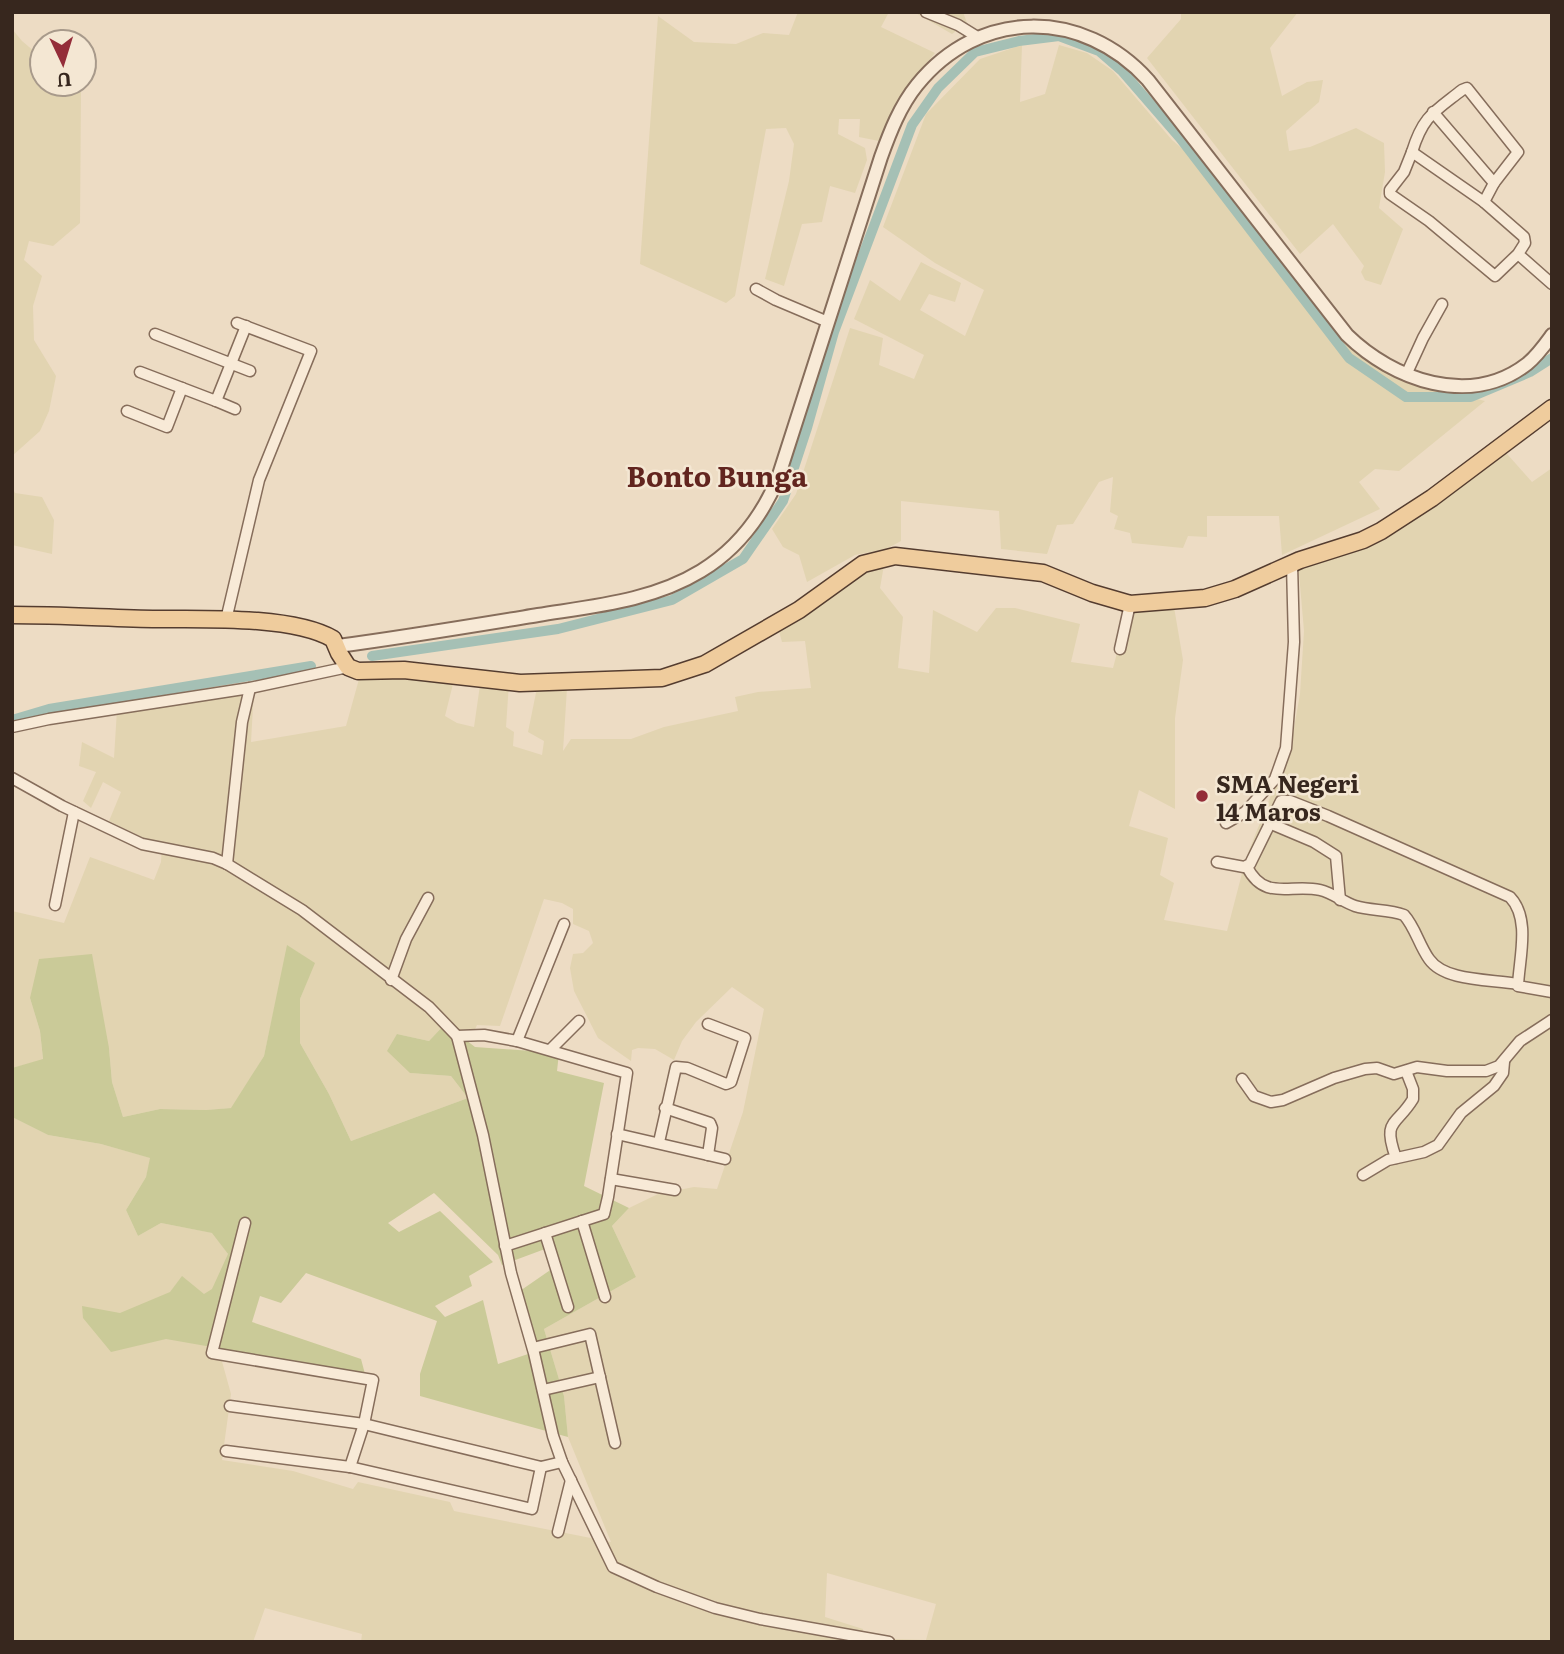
<svg xmlns="http://www.w3.org/2000/svg" width="1564" height="1654" font-family="Literata,serif">
<style>
.farmland{fill:#e2d4b1}
.green{fill:#caca98;fill-rule:evenodd}
.lines{fill:none;stroke-linecap:round;stroke-linejoin:round}
.canal{stroke:#a5c0b5;stroke-width:10}
.minor-casing{stroke:#866d5b;stroke-width:13}
.tertiary-casing{stroke:#866d5b;stroke-width:16}
.primary-casing{stroke:#543c2f;stroke-width:19}
.minor{stroke:#f8ead7;stroke-width:10}
.tertiary{stroke:#f8ead7;stroke-width:12}
.primary{stroke:#efcc9d;stroke-width:16}
.poi-dot{fill:#942d39;stroke:#f4e7d3;stroke-width:2.5}
.labels{text-anchor:middle;dominant-baseline:central;stroke-width:5;stroke-linejoin:round;paint-order:stroke}
.poi-label{font-size:24px;font-weight:bold;fill:#37271e;stroke:#f4e7d3;text-anchor:start}
.quarter-label{font-size:28px;font-weight:bold;fill:#62251f;stroke:#f4e7d3}
</style>
<rect width="100%" height="100%" fill="#eddcc4"/>
<g class="farmland">
<path d="M798,12H889L881,27L935,53L899,99L879,141L859,137L860,119H839L838,134L865,148L867,160L855,193L830,186L822,222L802,224L784,286L765,279L789,181L794,144L786,128L766,129L735,296L726,303L640,264L658,16L694,42L736,44L763,33L789,35Z"/>
<path d="M914,12H963L967,23L952,34Z"/>
<path d="M1181,12H1298L1270,48L1282,96L1307,82L1323,80L1319,102L1286,131L1289,151L1310,147L1356,128L1384,143L1385,172L1379,208L1403,229L1381,285L1365,280L1361,272L1364,266L1333,224L1300,254L1147,58L1181,19Z"/>
<path d="M12,29L22,41L42,58V84H73L81,91L80,223L53,246L29,241L24,260L42,276L33,306L34,340L56,376L49,411L40,431L12,456Z"/>
<path d="M1022,45L1020,102L1045,94L1059,45L1087,53L1113,71L1172,140L1237,195L1338,328L1390,373L1412,385L1441,390L1485,401L1399,471L1375,469L1359,482L1380,509L1282,555L1279,516H1207V537L1188,536L1183,548L1132,543L1130,533L1114,529L1118,516L1110,512L1113,477L1099,482L1073,524L1057,525L1047,554L1001,549L999,511L901,501V541L886,549L855,555L807,582L799,555L783,547L772,529L796,494L850,328L883,338L879,365L914,379L924,355L854,319L870,280L900,301L921,262L961,283L955,302L929,294L920,310L965,336L984,290L935,263L883,227L926,114L980,59Z"/>
<path d="M1500,446L1532,482L1552,468V1642H894V1639L926,1640L936,1604L827,1573L825,1617L863,1629L860,1642H361L362,1634L265,1608L253,1642H12V1117L48,1135L101,1144L151,1158L146,1177L126,1210L138,1236L161,1223L213,1233L228,1254L218,1347L231,1394L222,1460L293,1471L353,1489L358,1482L450,1502L454,1511L611,1542L568,1437L564,1396L544,1329L636,1277L612,1226L629,1208L658,1194L694,1187L717,1189L743,1112L764,1009L732,987L696,1022L682,1041L674,1060L655,1049L638,1048L632,1050L631,1061L598,1038L574,991L570,968L573,954L583,953L593,943L589,931L573,924V909L562,903L544,899L500,1026L477,1025L469,1042L445,1024L429,1041L397,1034L410,1073L451,1076L468,1098L351,1141L329,1094L300,1043V999L314,963L288,946L264,1056L232,1108L206,1110L160,1109L123,1117L112,1082L109,1048L30,998L40,1031L43,1060L12,1068V911L64,923L90,857L154,880L161,862L162,847L109,821L121,792L103,782L91,808L83,801L96,772L79,766L82,742L114,758L117,710L254,688L251,742L346,726L361,672L455,676L445,716L457,723L474,727L481,678L509,682L506,727L514,732L513,746L542,755L544,741L528,732L538,683L567,688L563,751L571,739H631L664,727L738,711L735,697L758,692L811,688L805,641L782,642L778,627L853,568L884,565L880,588L903,617L898,668L929,673L933,610L977,632L996,608H1015L1080,624L1071,662L1113,668L1130,604L1174,607L1183,660L1175,718V809L1139,790L1129,826L1168,838L1160,875L1174,883L1164,920L1227,931L1246,858L1291,745L1300,694L1304,631L1298,562L1361,539Z"/>
<path d="M12,487L15,493L42,497L54,520L52,554L12,545Z"/>
</g>
<path class="green" d="M287,945L315,963L300,999V1043L329,1094L351,1141L468,1098L451,1076L410,1073L387,1051L397,1034L429,1041L445,1024L475,1047L559,1053L557,1071L604,1083L584,1186L629,1208L612,1226L636,1277L544,1329L564,1396L568,1437L420,1396V1374L437,1321L306,1273L281,1303L260,1296L252,1322L361,1359L365,1374L166,1339L111,1352L83,1318L82,1306L120,1313L170,1292L182,1276L204,1294L212,1289L228,1254L212,1233L161,1223L138,1236L126,1210L146,1177L150,1158L101,1144L48,1135L12,1117V1068L43,1059L40,1031L30,998L39,959L92,954L109,1048L112,1082L123,1117L160,1109L206,1110L231,1108L264,1056ZM434,1193L498,1255L502,1265L553,1246L559,1264L517,1293L534,1352L498,1364L483,1300L445,1317L435,1306L472,1286L469,1276L493,1262L440,1211L399,1232L388,1223Z"/>
<g class="lines">
<g class="canal">
<path d="M372,656L558,629L672,600L743,559L783,501L807,428L834,332L912,125L938,88L975,52L1019,41L1059,36L1099,51L1122,71L1180,138L1349,358L1406,397H1471L1530,372L1552,358"/>
<path d="M12,720L49,709L311,666"/>
</g>
<defs>
<g id="minor">
<path d="M926,12L958,25L979,38"/>
<path d="M1433,112L1494,183"/>
<path d="M1412,152C1423,116 1434,112 1462,90L1467,88L1518,152L1494,183L1484,202"/>
<path d="M1518,254L1525,243L1524,237L1484,202L1412,152L1404,172L1390,190V194L1429,221L1495,276L1518,254L1552,284"/>
<path d="M756,289L776,300L828,322"/>
<path d="M155,334L250,371"/>
<path d="M140,372L216,401L246,326"/>
<path d="M1406,375L1423,338L1442,304"/>
<path d="M216,401L235,409"/>
<path d="M127,411L167,427L182,388"/>
<path d="M226,620L259,480L311,351L237,323"/>
<path d="M1120,649L1130,604"/>
<path d="M12,727L49,719L250,688L348,667"/>
<path d="M12,778L62,806L142,844L213,858L227,864L302,910L429,1007L457,1036L483,1135L511,1273L534,1353L553,1436L562,1462L613,1567L657,1587L715,1608L760,1619L889,1642"/>
<path d="M1226,823L1245,812L1275,779L1286,748L1294,642L1292,564"/>
<path d="M1269,823L1314,842L1336,856L1340,900"/>
<path d="M1217,862L1244,867L1250,864L1281,801H1290L1328,816L1510,897C1531,919 1519,959 1518,986L1552,992"/>
<path d="M227,864L242,722L250,688"/>
<path d="M1247,867C1265,902 1291,883 1320,890C1333,893 1343,902 1355,906C1371,911 1388,909 1404,915C1415,927 1419,945 1429,959C1445,982 1491,979 1518,984"/>
<path d="M55,905L74,812"/>
<path d="M391,980L406,939L428,898"/>
<path d="M457,1036L484,1035L517,1041L627,1073L608,1197L604,1214L505,1246"/>
<path d="M517,1041L564,924"/>
<path d="M550,1050L579,1021"/>
<path d="M1242,1079L1254,1096L1271,1102L1283,1100L1334,1078L1365,1069L1377,1068L1394,1074L1417,1067L1447,1071H1486L1499,1066L1520,1041L1552,1020"/>
<path d="M617,1134L708,1155L712,1128L710,1123L665,1108"/>
<path d="M659,1142L676,1067L687,1068L726,1084L731,1082L745,1038L708,1024"/>
<path d="M708,1155L725,1159"/>
<path d="M1396,1158C1382,1119 1396,1127 1413,1099V1089L1406,1071"/>
<path d="M1363,1175L1388,1160L1424,1152L1438,1145L1461,1113L1494,1086L1503,1073L1504,1062"/>
<path d="M611,1179L675,1190"/>
<path d="M582,1221L605,1297"/>
<path d="M245,1223L212,1353L373,1380L364,1424L350,1467"/>
<path d="M545,1233L568,1307"/>
<path d="M533,1348L590,1334L615,1443"/>
<path d="M543,1390L600,1377"/>
<path d="M230,1406L364,1424L541,1467L562,1462"/>
<path d="M226,1451L350,1467L532,1509L541,1467"/>
<path d="M558,1532L571,1480"/>
</g>
<path id="tertiary" d="M338,646C405,637 471,626 538,615C594,606 652,601 701,571C737,549 762,516 778,478L881,157C890,132 900,106 917,85C979,8 1083,8 1148,80L1347,335C1393,380 1470,408 1527,364C1537,356 1544,346 1552,335"/>
<path id="primary" d="M12,615C61,615 109,618 158,619C204,619 294,616 333,639L339,653L348,667L358,671L404,670L520,683L662,678L705,664L799,610L863,564L895,556L1043,573L1092,593L1130,604L1205,598L1235,589L1300,560L1363,540L1381,531L1432,498L1552,408"/>
</defs>
<use href="#minor" class="minor-casing"/>
<use href="#tertiary" class="tertiary-casing"/>
<use href="#primary" class="primary-casing"/>
<use href="#minor" class="minor"/>
<use href="#tertiary" class="tertiary"/>
<use href="#primary" class="primary"/>
</g>
<circle class="poi-dot" cx="1202" cy="796" r="7"/>
<g class="labels">
<g class="poi-label">
<text x="1216" y="782">SMA Negeri<tspan x="1216" dy="28">14 Maros</tspan></text>
</g>
<g class="quarter-label">
<text x="717" y="475">Bonto Bunga</text>
</g>
</g>
<rect width="1564" height="1654" fill="none" stroke="#37271e" stroke-width="28"/>
<g transform="translate(63 63) rotate(176)"><circle r="33" fill="#f4e7d3" stroke="#a89a8b" stroke-width="2"/>
<path d="M0-5L12 26L0 18L-12 26Z" fill="#942d39"/>
<text y="-10" font-size="19" font-weight="bold" text-anchor="middle" fill="#37271e">U</text>
</g>
</svg>
